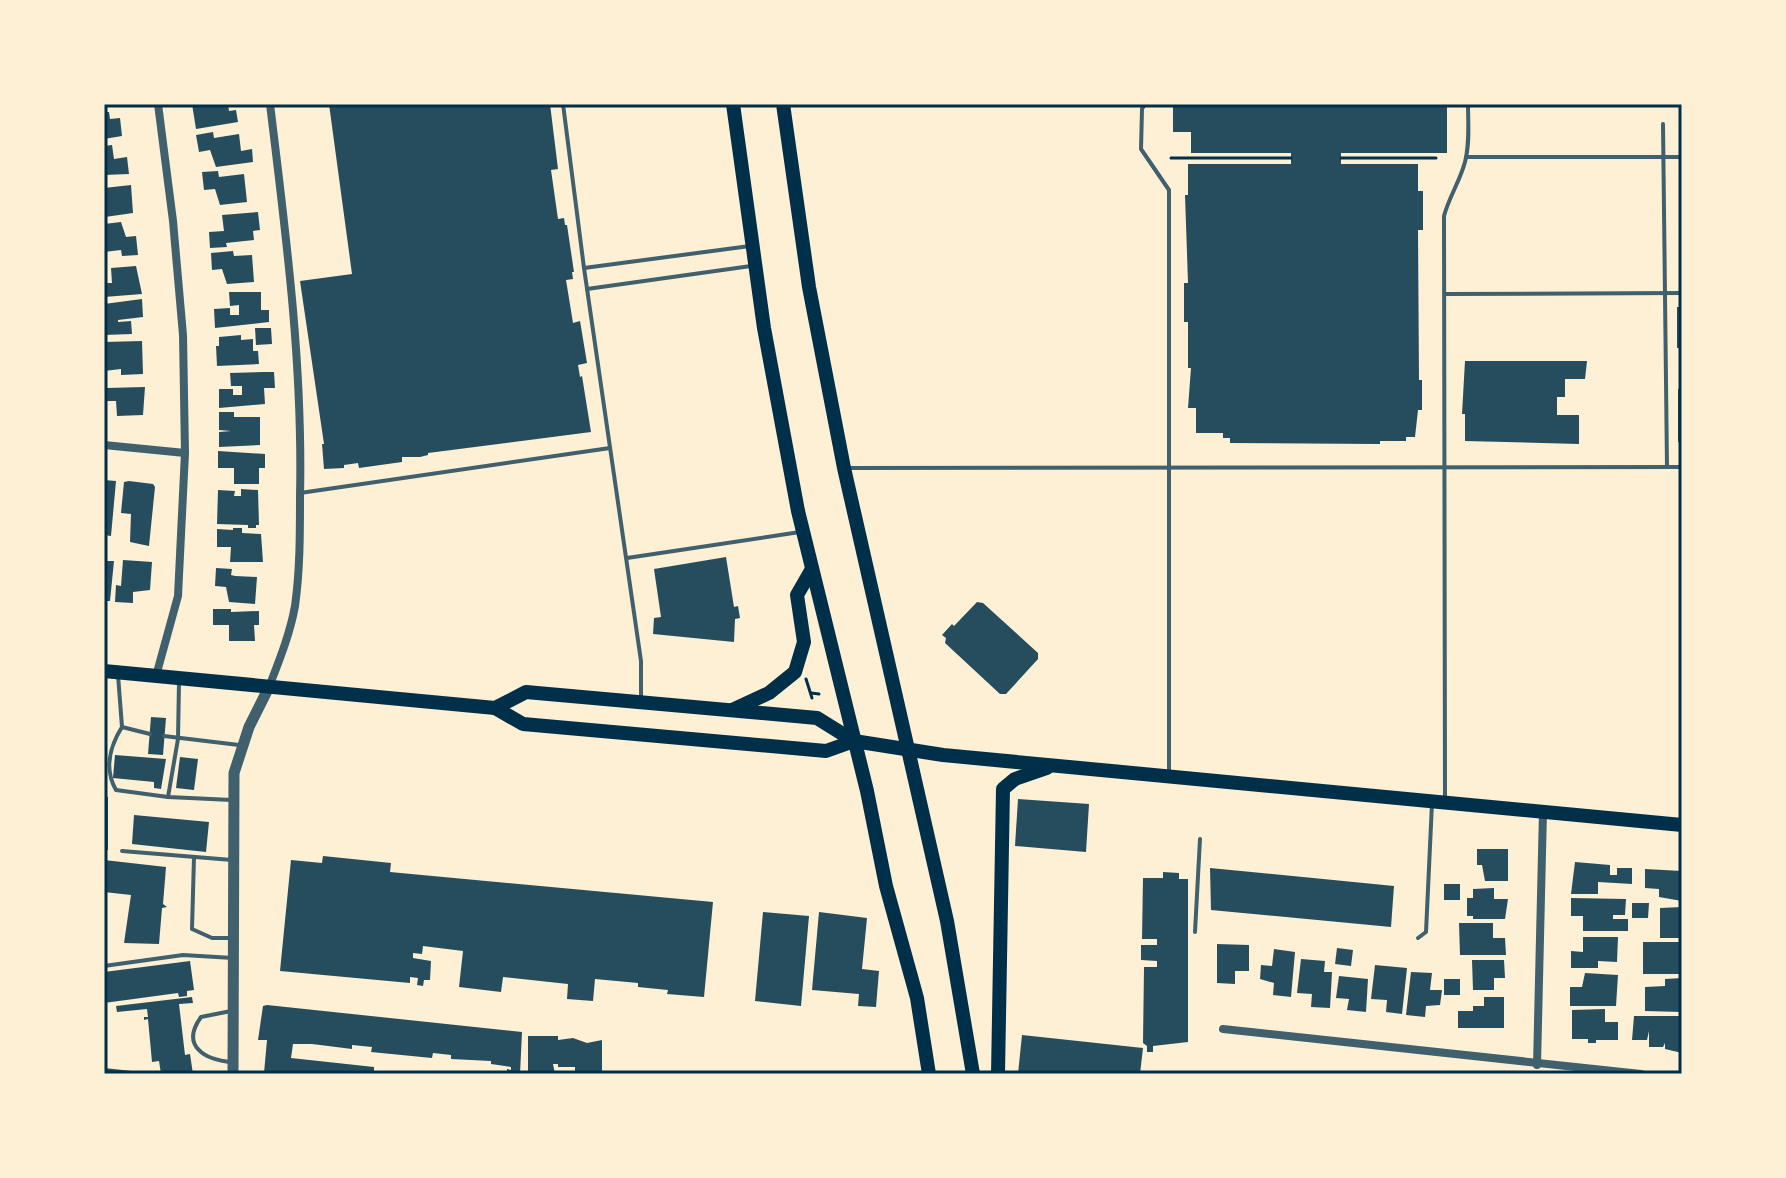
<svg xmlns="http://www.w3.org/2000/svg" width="1786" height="1178" font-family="'Exo 2',sans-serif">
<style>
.building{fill:#264d5e}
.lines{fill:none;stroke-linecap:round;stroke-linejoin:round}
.path{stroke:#003049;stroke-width:3}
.service{stroke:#3f606c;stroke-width:4}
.minor{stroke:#3f606c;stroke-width:8}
.tertiary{stroke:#3f606c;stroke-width:11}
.primary{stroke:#003049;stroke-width:14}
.neatline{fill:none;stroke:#003049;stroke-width:3}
</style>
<rect width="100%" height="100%" fill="#fdf0d5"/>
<g class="building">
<path d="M192,104H228L229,111L236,110L238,122L196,129Z"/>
<path d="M329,104H550L558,169L551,170L558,219L564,218L565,225H567L574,272H572L573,279L566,280L573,323L580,321L587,363L578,365L580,377L582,376L591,432L428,453V455L420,457H402V462L359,468L358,463L344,465V468L324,469L322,444H324L300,281L352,274Z"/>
<path d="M1173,104H1447V153H1341V164H1418V191H1423V230H1418L1419,380H1422V410H1418L1415,437H1406V441H1380V444L1230,443V438H1223V433H1196V408H1188L1191,368H1188V322H1184V283H1188L1185,195H1188V164H1291V153H1191V132H1173Z"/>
<path d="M104,112H109L110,119L120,118L122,136L104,139Z"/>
<path d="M213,132L214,138L239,134L241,151L252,149L253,162L216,167L210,150L199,152L196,135Z"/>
<path d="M112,145L114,159L127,157L129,174L104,175V146Z"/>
<path d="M218,171L219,177L244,174L247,202L220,205L215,189L204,190L202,172Z"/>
<path d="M131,185L133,213L105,217L104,188Z"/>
<path d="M258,212L260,230L253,231L254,240L226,243L227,247L210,248L209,232L224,231L222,215Z"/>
<path d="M121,222L126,237L136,236L138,255L122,256L121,250L104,252V224Z"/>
<path d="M233,251L234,256L252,255L254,282L227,284L222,269L212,270L211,253Z"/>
<path d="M136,266L142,294L104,297V283H112L111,268Z"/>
<path d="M229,292H261V310H269V322L215,328L214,309L230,308V315H239V305L230,306Z"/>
<path d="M142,299L143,317L118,320V322L131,321L132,334L104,335V304Z"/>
<rect x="1677" y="307" width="5" height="41"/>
<path d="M255,328H271L272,344L256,345Z"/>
<path d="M241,335V340L253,339V351H258L259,364L217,366L216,346H219V337Z"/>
<path d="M142,341L143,374L121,375V369L104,371V342Z"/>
<path d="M1465,361H1587L1585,379H1565V397H1557V415H1579V444L1465,441V414H1462Z"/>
<path d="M263,372H274L275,388H264L265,404L219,408V389H233V395H242V386H231L230,373Z"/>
<path d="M145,387L143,415L117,416L116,401H107L106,388Z"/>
<rect x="1678" y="389" width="4" height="53"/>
<path d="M219,412H234V417H260V445L219,447V432L231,431L219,430Z"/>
<path d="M218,451L265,454V468H259V484H234V468H218Z"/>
<path d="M104,480L116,481L111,536L104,535Z"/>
<path d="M129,481L153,484L155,487L149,546L130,542L131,514L121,513L124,482Z"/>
<path d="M241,489L258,490L259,525H256V528H248V525L217,524L218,490L235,491L234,496H241Z"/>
<path d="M233,528H242V533L261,534L263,562H230L231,547H217V529L233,530Z"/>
<path d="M726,557L734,607L738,606L740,618L735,619L734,642L653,634L654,618L661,617L654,569Z"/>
<path d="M123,560L152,562L150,590L133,592V603L115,602L116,585L121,586Z"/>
<path d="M104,561H114L110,601H104Z"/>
<path d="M216,568L232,569L231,575L235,576L257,577L255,604L229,602L226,587L215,586Z"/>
<path d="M977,602L983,603L1038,653V659L1006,694H1000L945,643L946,638L942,635L952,624L954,626Z"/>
<path d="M213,609H231V612L259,611V625H254L255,641H229V625H213Z"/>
<path d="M151,717L166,718L163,755L148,754Z"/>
<path d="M115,755L166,759L161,789L154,788V782L113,778Z"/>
<path d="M180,757L198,759L194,790L176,788Z"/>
<rect x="104" y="797" width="4" height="53"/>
<path d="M1018,799L1089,804L1086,852L1015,846Z"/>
<path d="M134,815L209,822L206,852L132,844Z"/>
<path d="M1477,849H1508V881H1485L1482,865H1477Z"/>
<path d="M323,856L391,863L390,872L713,902L704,997L667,994L668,990L638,987V983L595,979L593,1001L567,999L568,984L503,977L501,992L459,987L463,951L423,946L422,954L413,953V958L431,961L430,980H424L423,986L417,985L418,978L410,977V983L280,971L291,860L322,863Z"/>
<path d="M104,860L166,867L163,904L167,907L162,908L159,944L124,943L131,895L104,892Z"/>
<path d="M1575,862L1610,865V875H1617V868H1632V884L1598,882V894H1571Z"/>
<path d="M1210,868L1394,886L1391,927L1211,910Z"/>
<path d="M1645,869L1682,871V901L1659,897V889L1645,888Z"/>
<path d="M1163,872L1179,873V879H1188V1042L1153,1046V1052H1147V1046L1143,1043L1144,967H1157V961L1141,960V945H1157V939H1142L1143,878H1163Z"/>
<rect x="1444" y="884" width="16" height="16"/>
<path d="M1494,888V899H1508L1505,919H1473V916H1467V898H1473V889Z"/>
<path d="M1571,898L1626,899L1625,915H1613V919H1628V931H1583V916H1571Z"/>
<path d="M1632,903H1649L1648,918H1632Z"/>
<path d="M1682,907V938H1660V908Z"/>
<path d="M763,912L809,916L801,1006L755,1001Z"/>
<path d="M819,912L867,918L862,969L879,971L876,1007L858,1006L859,994L812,990Z"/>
<path d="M1459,923H1493V938H1505L1506,955H1460Z"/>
<path d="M1583,937H1618L1617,962L1598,961V968H1571V951L1583,952Z"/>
<rect x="1643" y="942" width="39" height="32"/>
<path d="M1217,944L1249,945V971H1235V984L1217,983Z"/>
<path d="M1337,948L1353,950L1351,966L1335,964Z"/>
<path d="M1274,949L1295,952L1291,997L1273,995L1274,983L1260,979L1261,965L1272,966Z"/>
<path d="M1301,959L1325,961L1324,972H1332L1330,1008L1311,1007L1312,994L1297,993Z"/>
<path d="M1472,960H1504L1505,978H1494V990H1473Z"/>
<path d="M190,961L194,990L187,991V996L179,997L178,993L104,1003V972Z"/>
<path d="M1375,965L1407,968L1402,1014L1386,1012L1387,1000L1371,999Z"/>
<path d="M1411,972L1432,973L1430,990H1442L1440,1005L1426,1006L1425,1017L1406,1015Z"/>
<path d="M1585,973L1618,975L1616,1006H1570V987H1582Z"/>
<path d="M1339,976L1368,979L1366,1012L1347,1010L1349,999L1336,998Z"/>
<path d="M1682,978V1012L1645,1011V987L1665,986V979Z"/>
<rect x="1444" y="979" width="16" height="16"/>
<path d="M192,997L193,1003L179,1004L185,1055L190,1054L193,1074H161L159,1061L152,1062L148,1019L144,1020V1017H148L147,1009L117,1012L116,1006Z"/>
<path d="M1484,997H1504V1028H1458V1011H1473V1006H1484Z"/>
<path d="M267,1005L522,1032L520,1074H507V1069L511,1070V1067L491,1064V1061L451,1059V1055L433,1053L432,1058L371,1052L372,1047L352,1045V1049L312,1044H293L291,1058L374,1067V1074H266L264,1073L267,1040H258L263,1006Z"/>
<path d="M1605,1009V1022H1618V1040H1596V1043H1588V1039H1572V1010Z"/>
<path d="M1634,1016H1682V1053L1665,1049V1043L1663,1047H1649V1031L1647,1040H1632Z"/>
<path d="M1022,1035L1143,1048L1140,1074H1018Z"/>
<path d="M528,1036H558V1040L573,1038L587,1043L602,1040V1074H575V1067H558V1064H553L555,1074H528Z"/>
<path d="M104,1068L141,1072L140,1074H104Z"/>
</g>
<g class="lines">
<g class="path">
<path d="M1171,158H1291"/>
<path d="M1341,158H1436"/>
<path d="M806,679L812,698"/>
<path d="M811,693L819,694"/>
</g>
<g class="service">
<path d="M563,104L584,268L641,661V699"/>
<path d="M1145,104L1142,109L1141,149L1169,190V775"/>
<path d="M1663,124L1667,467"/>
<path d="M1466,157H1682"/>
<path d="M584,268L750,246"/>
<path d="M587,289L751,266"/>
<path d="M1445,294L1682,293"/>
<path d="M846,468L1682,467"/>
<path d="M300,493L610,448"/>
<path d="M627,558L800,532"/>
<path d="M118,675L122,727L150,734"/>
<path d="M179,682L178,739L168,797L232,800"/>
<path d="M122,727C110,746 104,769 116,790L168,797"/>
<path d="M164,736L239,745"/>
<path d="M1445,801L1444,216C1449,197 1460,181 1465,162C1470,143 1468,123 1468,104"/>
<path d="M122,851L232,860"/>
<path d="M194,857L192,929L212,938H232"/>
<path d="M1195,932L1200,839"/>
<path d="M1418,938L1426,932L1432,803"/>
<path d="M104,966L183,955L233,958"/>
<path d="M231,1011L201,1017C180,1046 205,1060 232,1062"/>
</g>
<g class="minor">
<path d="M104,445L185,453"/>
<path d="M156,676L178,596L185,453L183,335L173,221L158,104"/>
<path d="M269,687C279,661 290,634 295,606C300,571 300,533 300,497C303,365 286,235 270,104"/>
<path d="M1223,1029L1641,1074"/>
<path d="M1537,1065L1543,811"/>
</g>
<path class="tertiary" d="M233,1074L234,773L249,727L269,687"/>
<g class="primary">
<path d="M733,104L764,328L798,511L867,791L886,886L917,998L929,1074"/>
<path d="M783,104L809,287L844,468L947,921L973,1074"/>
<path d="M104,671L495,708L523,724L826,751L854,741"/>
<path d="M495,708L526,692L817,718L854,741L943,755L1682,825"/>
<path d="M732,710L769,693L795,672L804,642L797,595L812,569"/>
<path d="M998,1074L1003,789L1015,779L1047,768"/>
</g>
</g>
<rect width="1786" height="1178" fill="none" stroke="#fdf0d5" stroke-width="212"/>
<rect x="106" y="106" width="1574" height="966" class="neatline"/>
</svg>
